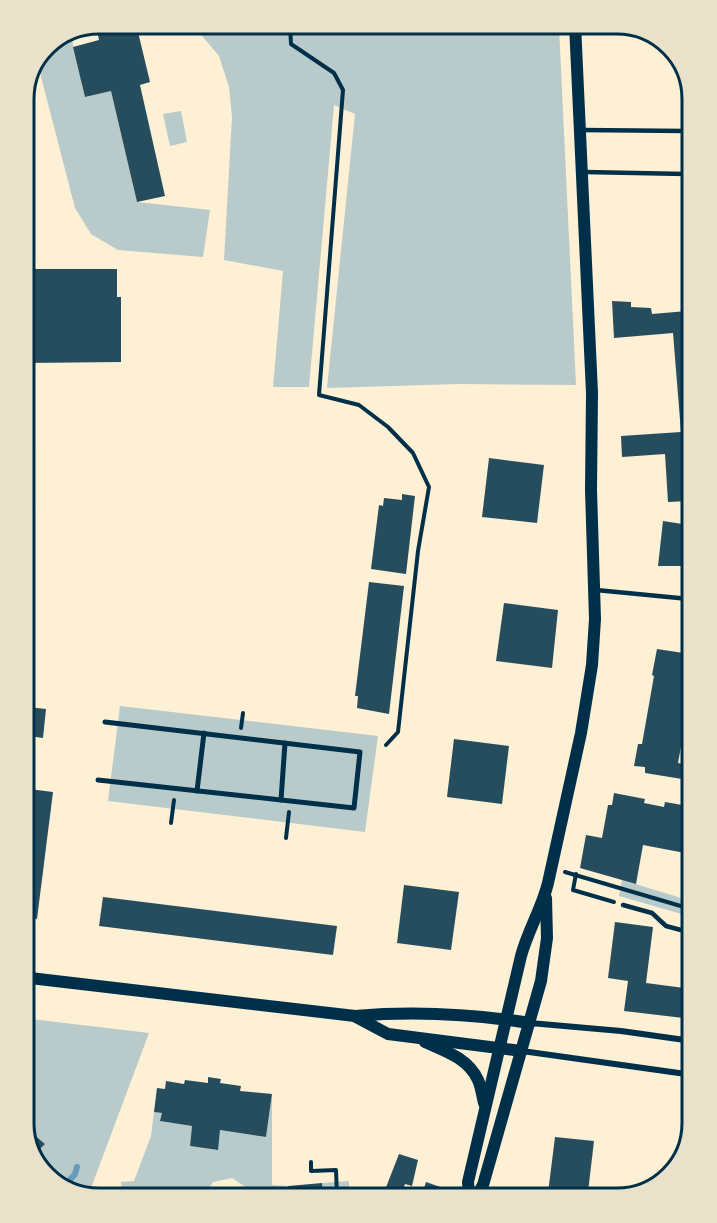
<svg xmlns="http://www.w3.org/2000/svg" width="717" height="1223" font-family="'Work Sans',sans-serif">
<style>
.green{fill:#b9caca}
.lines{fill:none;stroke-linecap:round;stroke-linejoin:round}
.stream{stroke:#669bbc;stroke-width:6}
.building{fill:#264d5e}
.path{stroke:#003049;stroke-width:4}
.service{stroke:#003049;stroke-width:4.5}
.pedestrian{stroke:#003049;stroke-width:5}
.minor{stroke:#003049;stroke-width:6}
.secondary{stroke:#003049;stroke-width:12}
.rim{fill:none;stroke:#003049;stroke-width:3}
</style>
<rect width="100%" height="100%" fill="#fdf0d5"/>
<g class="green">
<path d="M192,24H532L543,29L559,27L576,385L458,384L327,388L355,114L334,105L309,387H273L283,271L224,260L232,117L229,87L219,56Z"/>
<path d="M71,36L85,97L111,91L137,202L210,210L203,257L118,250L91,234L75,208L38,65L46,46Z"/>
<path d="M181,111L187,142L170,146L163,114Z"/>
<path d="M120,706L378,736L365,832L108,801Z"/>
<path d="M622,880L691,901L692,917L619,896Z"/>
<path d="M31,1019L149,1033L88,1196L58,1186L33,1158L45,1144L31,1131Z"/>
<path d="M272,1094V1185L288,1186V1196L264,1197L263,1192L248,1193L244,1186L232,1178L213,1182L204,1197L157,1198L156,1189L122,1191L121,1182L134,1181L151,1136L154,1112L162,1113L161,1121L192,1126L190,1146L217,1150L220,1130L266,1137Z"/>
<path d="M349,1181V1195L323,1196L322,1183Z"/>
</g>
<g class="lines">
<path class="stream" d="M63,1188L75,1174L77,1167"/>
</g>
<g class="building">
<path d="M99,24H125L128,34L138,32L150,82L140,85L165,196L137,202L111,91L85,97L73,47L99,40L96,25Z"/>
<path d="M28,269H117V297H121V362L26,363V297H28Z"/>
<path d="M612,301L631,302V307L651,308L652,314L687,311L689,501L668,502L665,454L622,457L621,436L681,432L673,333L614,338Z"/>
<path d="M489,458L544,465L537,523L482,517Z"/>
<path d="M402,494L415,496L406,574L371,569L379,505L383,506L384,498L402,500Z"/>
<path d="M663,521L689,525V566H658Z"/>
<path d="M369,582L404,586L389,714L357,708L358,696H355Z"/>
<path d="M504,603L558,610L552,668L496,661Z"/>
<path d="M657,649L690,654V697L678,763L684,764L682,779L645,773V767L634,766L638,744H642L654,676L652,675Z"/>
<path d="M28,707L46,709L43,738L29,736Z"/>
<path d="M454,739L509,746L502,804L447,797Z"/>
<path d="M29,789L53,792L37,919L30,917Z"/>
<path d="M614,793L645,799L644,803L664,807L665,802L688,806L684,827L690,828L685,853L643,845L636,884L580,868L586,835L602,838L608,805H612Z"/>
<path d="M404,885L459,892L451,950L397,943Z"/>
<path d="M103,897L337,926L333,955L99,926Z"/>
<path d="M615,922L653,927L646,983L692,989V1019L624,1011L628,981L608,978Z"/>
<path d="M208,1077L221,1079L220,1083L241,1086L240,1091L272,1094L266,1137L220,1130L218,1150L190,1146L192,1126L160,1121L162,1113L154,1112L157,1088L165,1089L166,1081L184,1084L185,1080L208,1083Z"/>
<path d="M31,1132L45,1144L32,1157Z"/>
<path d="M555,1137L594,1141L588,1192L548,1193Z"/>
<path d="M399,1154L418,1160L412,1186L405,1184L401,1195H383Z"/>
<path d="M426,1182L449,1190L448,1194H422Z"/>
<path d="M322,1183L323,1196H288V1186Z"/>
<path d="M156,1189L157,1198H122V1191Z"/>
<path d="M264,1192V1197H248V1193Z"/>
</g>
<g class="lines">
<g class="path">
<path d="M290,24L291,44L334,73L343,90L319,395L359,405L388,427L413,453L429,487L418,551L398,732L386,745"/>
<path d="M241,728L243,713"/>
<path d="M171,823L174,800"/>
<path d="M286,838L289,812"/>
<path d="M565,872L691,909"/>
<path d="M576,874L573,890L614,902"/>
<path d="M311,1162V1171L336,1170L337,1196"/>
<path d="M52,1180L54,1179"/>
</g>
<g class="service">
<path d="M582,130L686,131"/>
<path d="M584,172L686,174"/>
<path d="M596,590L689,599"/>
<path d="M623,905L652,913L666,926L692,933"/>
</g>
<g class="pedestrian">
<path d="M98,780L354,808L360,752L105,722"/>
<path d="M197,791L204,733"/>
<path d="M281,800L285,743"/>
</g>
<g class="minor">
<path d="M530,1023L621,1031L692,1041"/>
<path d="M522,1051L693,1075"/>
</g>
<g class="secondary">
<path d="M30,978L355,1016C413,1011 472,1014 530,1023"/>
<path d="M356,1017L388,1034L522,1051"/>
<path d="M425,1042C445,1051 468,1058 478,1080C481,1086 482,1095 484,1103"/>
<path d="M469,1194L468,1182L521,956C528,930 542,908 548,883L581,733L592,665L595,619L591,490L592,393L575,24"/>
<path d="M478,1194L483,1185L541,981L547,938L546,898"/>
</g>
</g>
<path d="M0 0H717V1223H0ZM99 34H617A65 65 0 0 1 682 99V1123A65 65 0 0 1 617 1188H99A65 65 0 0 1 34 1123V99A65 65 0 0 1 99 34Z" fill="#e9e1ca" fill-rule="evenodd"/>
<path class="rim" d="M99 34H617A65 65 0 0 1 682 99V1123A65 65 0 0 1 617 1188H99A65 65 0 0 1 34 1123V99A65 65 0 0 1 99 34Z"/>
</svg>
